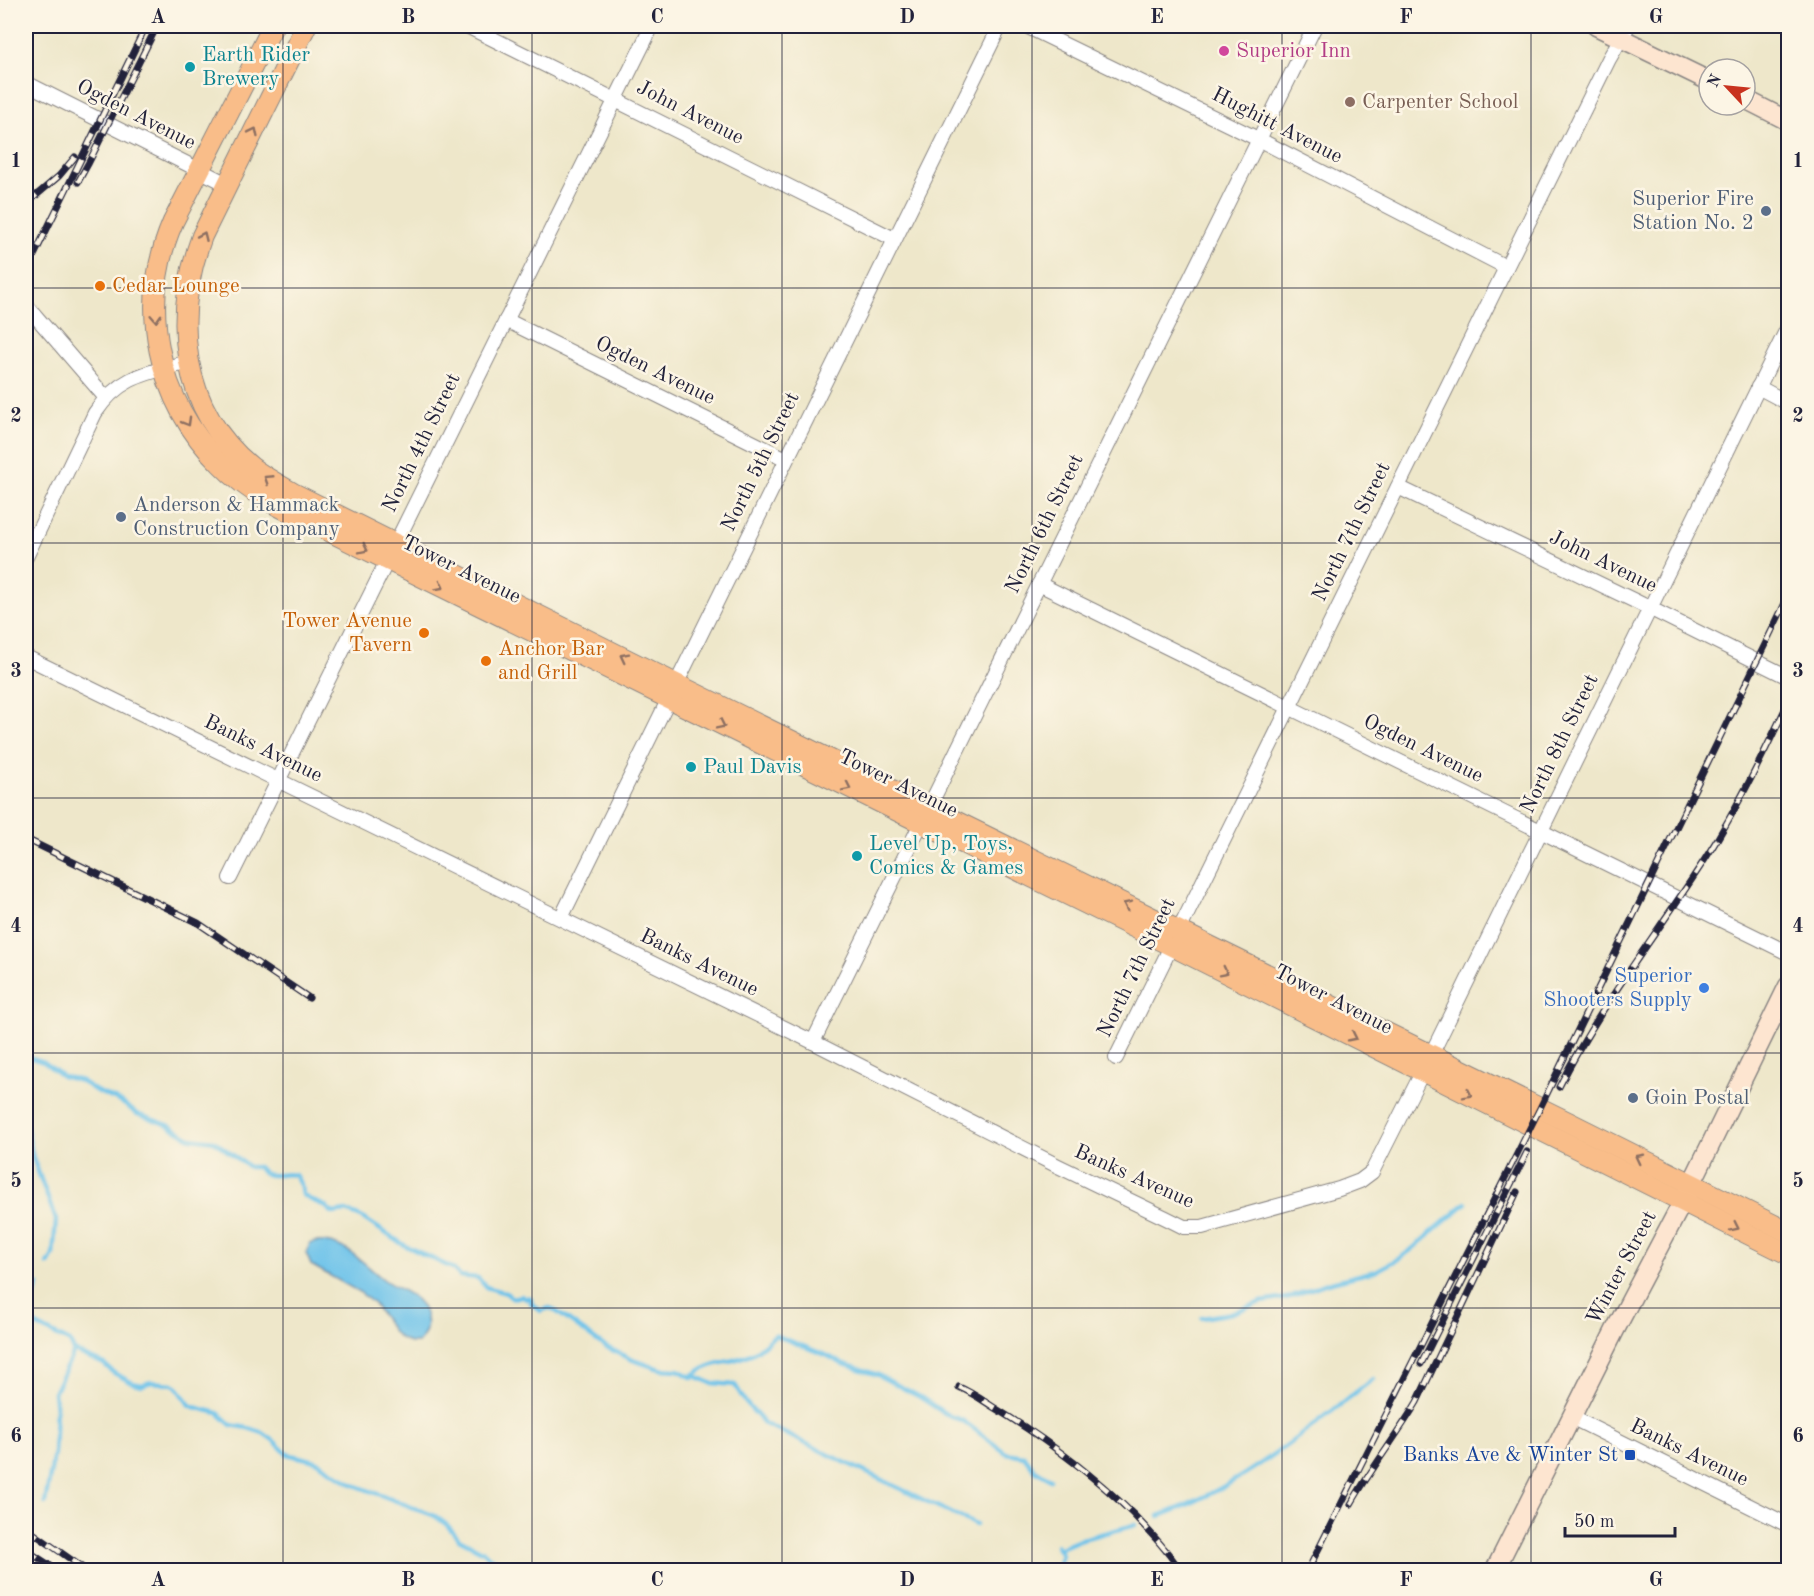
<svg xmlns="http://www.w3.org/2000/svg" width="1814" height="1596" font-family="'Old Standard TT',serif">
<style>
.water{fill:#6dc3ea;stroke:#487292;stroke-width:1.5}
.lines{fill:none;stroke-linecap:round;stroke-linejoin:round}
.stream{stroke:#6dc3ea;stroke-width:4.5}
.street-casing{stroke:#888482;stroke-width:16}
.secondary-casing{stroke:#888482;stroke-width:21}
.primary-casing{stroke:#888482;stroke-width:22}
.street{stroke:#fff;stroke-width:14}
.secondary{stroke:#fde5d0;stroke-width:18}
.primary{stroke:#f9bd89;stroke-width:20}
.rail-casing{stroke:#22223b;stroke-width:7}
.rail{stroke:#fcf5e5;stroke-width:4.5;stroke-dasharray:14;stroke-linecap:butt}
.oneway{stroke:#8e7062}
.grid{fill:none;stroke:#22223b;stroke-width:1.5;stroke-opacity:0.55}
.hotel-dot{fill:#d1479c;stroke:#fcf5e5;stroke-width:2}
.culture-dot{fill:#0f9aa8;stroke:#fcf5e5;stroke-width:2}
.education-dot{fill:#8d6e63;stroke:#fcf5e5;stroke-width:2}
.service-dot{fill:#5c6f8a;stroke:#fcf5e5;stroke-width:2}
.food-dot{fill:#e8710a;stroke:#fcf5e5;stroke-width:2}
.shop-dot{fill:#3f7fe0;stroke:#fcf5e5;stroke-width:2}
.transit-dot{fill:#1a4fb4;stroke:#fcf5e5;stroke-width:2}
.labels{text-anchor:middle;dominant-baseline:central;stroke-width:5;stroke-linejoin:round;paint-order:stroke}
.hotel-label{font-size:21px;fill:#b23c85;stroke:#fcf5e5;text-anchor:start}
.culture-label{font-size:21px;fill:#0d838f;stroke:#fcf5e5;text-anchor:start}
.education-label{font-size:21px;fill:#785e54;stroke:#fcf5e5;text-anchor:start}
.street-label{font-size:21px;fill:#22223b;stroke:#fcf5e5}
.service-label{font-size:21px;fill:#4e5e75;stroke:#fcf5e5;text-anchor:start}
.food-label{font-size:21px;fill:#c56008;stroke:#fcf5e5;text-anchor:start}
.shop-label{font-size:21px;fill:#366cbe;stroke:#fcf5e5;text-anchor:end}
.transit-label{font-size:21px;fill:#164399;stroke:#fcf5e5;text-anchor:end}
.neatline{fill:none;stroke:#22223b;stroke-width:2}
.grid-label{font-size:20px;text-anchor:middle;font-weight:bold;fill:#22223b}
</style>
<rect width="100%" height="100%" fill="#fcf5e5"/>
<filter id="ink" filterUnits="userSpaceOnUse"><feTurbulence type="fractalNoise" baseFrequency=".0167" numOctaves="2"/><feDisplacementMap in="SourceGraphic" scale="12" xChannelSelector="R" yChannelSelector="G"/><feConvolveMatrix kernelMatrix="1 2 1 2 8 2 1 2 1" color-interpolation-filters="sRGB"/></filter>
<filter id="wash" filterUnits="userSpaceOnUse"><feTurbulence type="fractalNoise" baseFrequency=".008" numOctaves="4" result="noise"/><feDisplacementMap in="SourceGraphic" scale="24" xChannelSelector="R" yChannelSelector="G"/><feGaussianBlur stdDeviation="1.35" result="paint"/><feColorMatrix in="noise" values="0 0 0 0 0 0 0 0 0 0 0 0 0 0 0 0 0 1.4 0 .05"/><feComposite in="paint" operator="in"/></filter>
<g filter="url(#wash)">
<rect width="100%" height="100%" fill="#eee7ca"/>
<path class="water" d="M314,1242C344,1239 362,1263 383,1279C400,1292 422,1294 426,1318C428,1329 425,1335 418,1343H410L400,1338L394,1333L374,1304L361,1293L311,1265L306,1253L310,1244Z"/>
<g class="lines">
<g class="stream">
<path d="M26,1056L44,1062L62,1076L81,1081L96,1091L121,1102L137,1114L168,1125L190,1138L214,1141L249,1167H258C269,1182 281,1171 295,1175L301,1185L303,1195L309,1199L325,1206L333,1213L346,1211L361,1217L404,1245L452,1268L460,1276L478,1278L486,1287L506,1293L512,1298L521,1296L526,1299L529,1297L531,1299V1303L541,1311L549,1308L553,1309L604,1346L633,1360L660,1369L678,1370L693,1378V1375C713,1360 733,1364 753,1353C761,1349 768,1341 775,1335L828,1356L841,1363L878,1375L920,1397L949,1416L962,1420L1006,1453L1024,1456L1035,1470L1050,1479"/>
<path d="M26,1127L33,1158L56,1220L53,1255L48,1264"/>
<path d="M26,1317L38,1285"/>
<path d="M1202,1318L1232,1313L1261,1302L1287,1298L1327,1283L1376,1271L1400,1258L1411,1250L1466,1203"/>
<path d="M26,1320L70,1342L74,1351L54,1393L56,1409L54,1453L45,1503"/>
<path d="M74,1351L104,1364L114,1373L133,1383L142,1385L151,1382L173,1384L176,1386L190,1405L194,1407L218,1413L231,1425L248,1428L263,1433L273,1440L287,1454L316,1461L352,1484L435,1516L447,1525L459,1539L484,1552L489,1557L517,1570"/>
<path d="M693,1375L711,1383L735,1385L746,1403L765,1424L976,1525"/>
<path d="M1159,1516C1240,1488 1307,1430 1373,1379"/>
<path d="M1056,1545L1062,1554L1057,1570"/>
<path d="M1058,1549L1082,1539L1135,1525"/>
</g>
</g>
</g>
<g filter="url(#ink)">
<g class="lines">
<defs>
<g id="street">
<path d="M467,26L894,239"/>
<path d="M1026,26L1258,139L1506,267"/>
<path d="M26,83L229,185"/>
<path d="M26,305L106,398"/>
<path d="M506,320L786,459"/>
<path d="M1758,387L1788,403"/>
<path d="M1398,487L1635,601L1788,677"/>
<path d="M26,557L95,413C120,375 148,373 189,362"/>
<path d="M1039,584L1788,953"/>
<path d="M26,657L813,1042L1058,1166L1166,1218L1184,1227H1202L1339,1189L1360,1181L1372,1172L1431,1055L1788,327"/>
<path d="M230,878L652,26"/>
<path d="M561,918L1000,26"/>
<path d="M813,1042L1315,26"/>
<path d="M1116,1058L1609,59L1628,26"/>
<path d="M1571,1417L1788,1525"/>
</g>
<g id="secondary">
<path d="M1596,26L1709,81"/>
<path d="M1745,99L1788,121"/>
<path d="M1495,1570L1615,1330L1683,1201L1788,986"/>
</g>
<g id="primary">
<path d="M273,26L173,222C137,305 157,401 221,464C240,484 264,499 288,511L1172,946L1788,1254"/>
<path d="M306,26L202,236C172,318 180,408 251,467C264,477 279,485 293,493L676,684L1568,1122L1788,1232"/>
</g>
</defs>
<use href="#street" class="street-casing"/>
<use href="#secondary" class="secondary-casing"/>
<use href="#primary" class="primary-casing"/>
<use href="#street" class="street"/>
<use href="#secondary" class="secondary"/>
<use href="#primary" class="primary"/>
<defs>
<g id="rail">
<path d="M78,182L89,162L157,26"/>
<path d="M26,204L59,176L75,157"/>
<path d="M26,272L146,26"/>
<path d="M26,839L198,923L309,998"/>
<path d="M1559,1087C1600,1005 1658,933 1707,856C1738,807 1763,755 1788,703"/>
<path d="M1421,1364L1527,1152"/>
<path d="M959,1387C973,1393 985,1402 998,1410C1047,1440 1092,1474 1133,1514C1150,1532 1167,1550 1180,1570"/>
<path d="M1351,1504C1371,1469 1396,1437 1417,1402L1517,1192"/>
<path d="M26,1528L86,1570"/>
<path d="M26,1550L57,1570"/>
<path d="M1308,1570L1540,1108L1788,597"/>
</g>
</defs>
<use href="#rail" class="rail-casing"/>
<use href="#rail" class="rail"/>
</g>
<defs><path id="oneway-chevron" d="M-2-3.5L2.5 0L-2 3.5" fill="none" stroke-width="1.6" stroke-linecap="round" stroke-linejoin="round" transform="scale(1.5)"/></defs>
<g class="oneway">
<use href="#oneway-chevron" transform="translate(254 132) rotate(-64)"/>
<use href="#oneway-chevron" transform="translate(203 236) rotate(-66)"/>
<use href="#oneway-chevron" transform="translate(156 318) rotate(87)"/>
<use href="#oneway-chevron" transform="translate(187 422) rotate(60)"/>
<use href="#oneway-chevron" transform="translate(268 479) rotate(-147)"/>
<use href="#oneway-chevron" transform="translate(364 549) rotate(26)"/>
<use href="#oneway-chevron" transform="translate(440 586) rotate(27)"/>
<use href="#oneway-chevron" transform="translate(624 657) rotate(-153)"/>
<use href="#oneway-chevron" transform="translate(721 725) rotate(26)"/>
<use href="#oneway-chevron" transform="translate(847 787) rotate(26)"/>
<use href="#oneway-chevron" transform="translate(1127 905) rotate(-154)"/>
<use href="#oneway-chevron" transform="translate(1224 972) rotate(27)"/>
<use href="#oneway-chevron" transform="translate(1353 1037) rotate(26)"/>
<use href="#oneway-chevron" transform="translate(1468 1094) rotate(26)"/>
<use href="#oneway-chevron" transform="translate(1639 1158) rotate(-153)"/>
<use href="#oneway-chevron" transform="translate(1735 1227) rotate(26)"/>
</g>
</g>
<path class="grid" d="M283,26V1570M532,26V1570M782,26V1570M1032,26V1570M1282,26V1570M1531,26V1570M26,288H1788M26,543H1788M26,798H1788M26,1053H1788M26,1308H1788"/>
<circle class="hotel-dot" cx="1224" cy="51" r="6"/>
<g class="culture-dot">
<circle cx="190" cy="67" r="6"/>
<circle cx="691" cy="767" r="6"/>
<circle cx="857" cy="856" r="6"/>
</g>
<circle class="education-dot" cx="1350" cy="102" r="6"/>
<g class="service-dot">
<circle cx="1766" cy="211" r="6"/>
<circle cx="121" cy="517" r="6"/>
<circle cx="1633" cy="1098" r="6"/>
</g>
<g class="food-dot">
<circle cx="100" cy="286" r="6"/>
<circle cx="424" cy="633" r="6"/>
<circle cx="486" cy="661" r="6"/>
</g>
<circle class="shop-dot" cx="1704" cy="988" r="6"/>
<rect class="transit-dot" x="1624" y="1449" width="12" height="12" rx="3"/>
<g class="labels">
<g class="hotel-label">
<text x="1236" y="51">Superior Inn</text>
</g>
<g class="culture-label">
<text x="202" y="55">Earth Rider<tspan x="202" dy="24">Brewery</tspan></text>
<text x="703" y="767">Paul Davis</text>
<text x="869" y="844">Level Up, Toys,<tspan x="869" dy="24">Comics &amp; Games</tspan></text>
</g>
<g class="education-label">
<text x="1362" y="102">Carpenter School</text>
</g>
<g class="street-label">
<text transform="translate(690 113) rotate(27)">John Avenue</text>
<text transform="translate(136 115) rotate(27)">Ogden Avenue</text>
<text transform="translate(1277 126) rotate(27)">Hughitt Avenue</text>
<text transform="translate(655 371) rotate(26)">Ogden Avenue</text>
<text transform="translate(422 443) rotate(-64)">North 4th Street</text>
<text transform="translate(761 462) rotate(-64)">North 5th Street</text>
<text transform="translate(1045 524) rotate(-64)">North 6th Street</text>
<text transform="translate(1352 532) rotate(-64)">North 7th Street</text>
<text transform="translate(1603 562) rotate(26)">John Avenue</text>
<text transform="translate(461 570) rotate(26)">Tower Avenue</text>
<text transform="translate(1560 744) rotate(-64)">North 8th Street</text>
<text transform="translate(263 749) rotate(26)">Banks Avenue</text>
<text transform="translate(1423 749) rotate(26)">Ogden Avenue</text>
<text transform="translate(898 784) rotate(26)">Tower Avenue</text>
<text transform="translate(699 963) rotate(26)">Banks Avenue</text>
<text transform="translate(1137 968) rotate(-64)">North 7th Street</text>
<text transform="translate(1333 1000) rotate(27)">Tower Avenue</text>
<text transform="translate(1134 1177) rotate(24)">Banks Avenue</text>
<text transform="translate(1622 1268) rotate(-62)">Winter Street</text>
<text transform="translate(1689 1453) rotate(26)">Banks Avenue</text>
</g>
<g class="service-label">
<text x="1754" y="199" text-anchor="end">Superior Fire<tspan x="1754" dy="24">Station No. 2</tspan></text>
<text x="133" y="505">Anderson &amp; Hammack<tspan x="133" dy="24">Construction Company</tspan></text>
<text x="1645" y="1098">Goin Postal</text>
</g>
<g class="food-label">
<text x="112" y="286">Cedar Lounge</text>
<text x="412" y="621" text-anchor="end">Tower Avenue<tspan x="412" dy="24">Tavern</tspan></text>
<text x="498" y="649">Anchor Bar<tspan x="498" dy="24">and Grill</tspan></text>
</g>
<g class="shop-label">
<text x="1692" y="976">Superior<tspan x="1692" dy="24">Shooters Supply</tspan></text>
</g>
<g class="transit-label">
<text x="1618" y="1455">Banks Ave &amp; Winter St</text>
</g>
</g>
<rect width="1814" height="1596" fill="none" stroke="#fcf5e5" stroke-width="66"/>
<g transform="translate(1727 87) rotate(296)"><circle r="28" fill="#fcf5e5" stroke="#a5a1a1" stroke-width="1.5"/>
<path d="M0-4.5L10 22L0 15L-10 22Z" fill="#c8321e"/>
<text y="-9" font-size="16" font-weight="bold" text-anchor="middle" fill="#22223b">N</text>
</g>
<path d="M1565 1527v9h110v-9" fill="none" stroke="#22223b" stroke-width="3"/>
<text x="1574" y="1527" font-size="18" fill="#22223b" stroke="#fcf5e5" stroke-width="4.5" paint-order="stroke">50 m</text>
<rect x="33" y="33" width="1748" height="1530" class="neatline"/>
<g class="grid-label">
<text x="158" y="23">A</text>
<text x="408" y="23">B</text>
<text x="657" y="23">C</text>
<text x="907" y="23">D</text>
<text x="1157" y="23">E</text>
<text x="1406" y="23">F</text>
<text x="1656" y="23">G</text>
<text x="16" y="167">1</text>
<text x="1798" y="167">1</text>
<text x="16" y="422">2</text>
<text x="1798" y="422">2</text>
<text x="16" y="677">3</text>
<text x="1798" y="677">3</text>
<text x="16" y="932">4</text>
<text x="1798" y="932">4</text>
<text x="16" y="1187">5</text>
<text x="1798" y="1187">5</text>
<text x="16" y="1442">6</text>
<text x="1798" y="1442">6</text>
<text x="158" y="1586">A</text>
<text x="408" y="1586">B</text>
<text x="657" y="1586">C</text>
<text x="907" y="1586">D</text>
<text x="1157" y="1586">E</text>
<text x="1406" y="1586">F</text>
<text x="1656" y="1586">G</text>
</g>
</svg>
